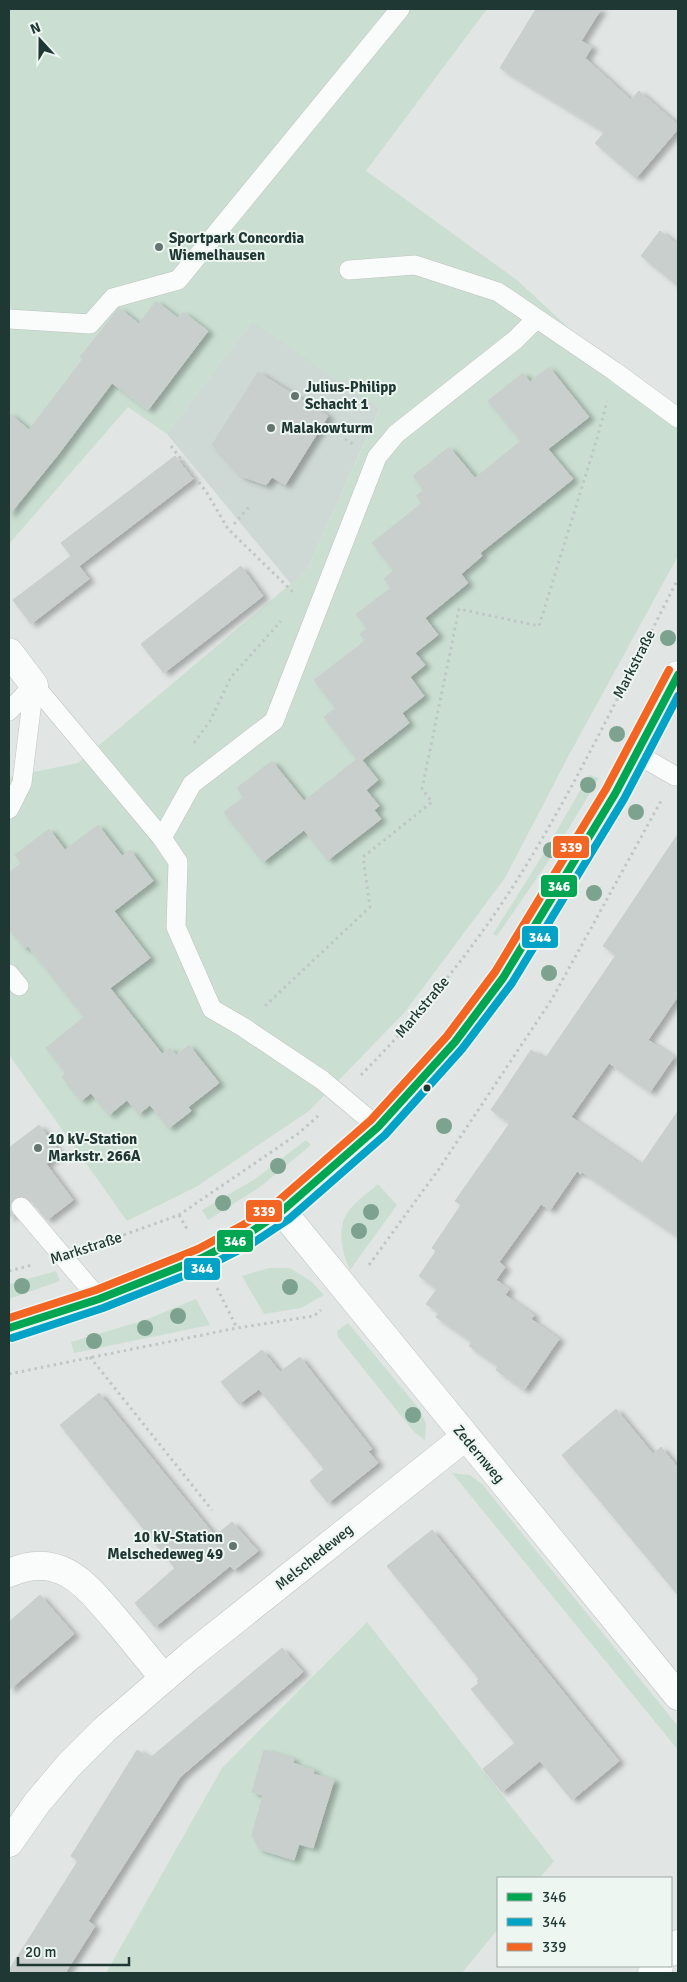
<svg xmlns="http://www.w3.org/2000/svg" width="687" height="1982" font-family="Signika,sans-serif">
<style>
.built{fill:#ced8d4}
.green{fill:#cadfd2}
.building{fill:#c9cfcd;stroke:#c9cfcd;filter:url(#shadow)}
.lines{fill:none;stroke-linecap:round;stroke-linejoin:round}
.service-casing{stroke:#bec3c1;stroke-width:20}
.minor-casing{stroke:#bec3c1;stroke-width:29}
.secondary-casing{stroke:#bcc4c1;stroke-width:29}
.path{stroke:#bfc7c6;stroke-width:3;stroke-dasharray:2.5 4;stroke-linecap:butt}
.service{stroke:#fafbfb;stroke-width:19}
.minor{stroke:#fafbfb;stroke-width:28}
.secondary{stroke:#fafbfb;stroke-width:28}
.bus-1-casing{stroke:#eef6f2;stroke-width:11}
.bus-2-casing{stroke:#eef6f2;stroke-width:11}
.bus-3-casing{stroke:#eef6f2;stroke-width:11}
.bus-1{stroke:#00a651;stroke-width:8}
.bus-2{stroke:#02a3c6;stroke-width:8}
.bus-3{stroke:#f26522;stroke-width:8}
.tree{fill:#7da390}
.poi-dot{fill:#647571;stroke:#eef6f2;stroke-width:2}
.bus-dot{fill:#203833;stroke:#eef6f2;stroke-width:2}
.labels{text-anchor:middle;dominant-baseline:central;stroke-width:4;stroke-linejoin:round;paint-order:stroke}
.poi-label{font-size:15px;font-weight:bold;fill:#203833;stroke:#eef6f2;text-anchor:start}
.street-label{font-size:15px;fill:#203833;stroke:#eef6f2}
.line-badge{stroke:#eef6f2;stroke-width:2}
.badge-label{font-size:14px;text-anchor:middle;font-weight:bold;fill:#fff}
</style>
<defs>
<filter id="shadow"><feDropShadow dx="5.5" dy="3" stdDeviation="2.5" flood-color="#0004"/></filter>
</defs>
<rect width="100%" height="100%" fill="#e1e6e4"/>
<path class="built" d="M366,171L518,281L380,408L307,570L291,584L167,434Z"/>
<g class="green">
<path d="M9,9H487L366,171L518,281L678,429V556L569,755L505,878L405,1012L309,1111L196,1187L127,1221L9,1055V777L78,763L307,570L380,409L252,322L167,434L128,407L9,544Z"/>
<path d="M589,775L599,778L554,853L497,936L493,934L544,853Z"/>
<path d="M306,1140L311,1145L260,1187L208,1220L202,1210L255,1179Z"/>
<path d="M378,1184L397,1205L350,1270C343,1254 337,1234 345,1217C351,1204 368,1193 378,1184Z"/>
<path d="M269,1268H290L311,1281L324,1295L301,1308L264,1314L242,1276Z"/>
<path d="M56,1271L60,1281L9,1299V1284Z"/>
<path d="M196,1299L210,1325L74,1353L71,1342L145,1320Z"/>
<path d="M348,1323L420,1410L426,1424L425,1440L414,1432L338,1337L337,1331Z"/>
<path d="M452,1473L470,1475L482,1484L678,1726V1750Z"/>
<path d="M367,1622L554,1861L540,1878H498V1929L462,1973H106L222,1768Z"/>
</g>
<g class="building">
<path d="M536,9H601L581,41L592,47L585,58L631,100L639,91L678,125V129L636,178L595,143L605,132L500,68Z"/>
<path d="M660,231L678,245V286L641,256Z"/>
<path d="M156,301L178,318L183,312L208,331L148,410L112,383L57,456L9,515V413L29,430L83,359L80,357L119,308L139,324Z"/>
<path d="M549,367L589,417L548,449L573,479L480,553L482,556L461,574L468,583L425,618L438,635L415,653L425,665L410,677L424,696L402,713L409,723L362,760L378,780L366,790L379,806L374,810L381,819L328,860L304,830L263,862L224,812L244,797L237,788L272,761L304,801L357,759L324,717L336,708L314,680L365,641L360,634L367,628L356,614L391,588L384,579L394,570L372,543L422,503L416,496L424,490L413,476L449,447L475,478L521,441L488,401L523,373L530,382Z"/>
<path d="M258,372L328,416L285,485L272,477L266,485L241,476L212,445Z"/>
<path d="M175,456L193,479L79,566L61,543Z"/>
<path d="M71,556L89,579L31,624L13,600Z"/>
<path d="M241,566L263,596L164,673L141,644Z"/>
<path d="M98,825L122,856L130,850L153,881L114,911L150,958L110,988L162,1054L170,1048L176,1055L189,1045L219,1083L188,1107L191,1111L169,1128L150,1105L139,1114L127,1100L109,1115L91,1093L81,1101L62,1077L66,1073L46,1048L84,1017L28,946L25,949L9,928V873L21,863L15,855L49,829L65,850Z"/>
<path d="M678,834V996L648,1040L674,1057L650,1092L609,1063L571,1117L641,1165L678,1111V1237L582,1172L581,1174L577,1171L550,1210L541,1204L499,1262L505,1267L496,1280L509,1289L505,1295L534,1315L531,1319L559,1339L524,1390L496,1370L498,1366L469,1346L472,1342L436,1317L439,1312L426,1304L437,1289L419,1276L436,1251L432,1248L461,1205L455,1201L510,1123L491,1110L531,1050L545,1059L616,955L603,946Z"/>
<path d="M39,1125L60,1153L46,1164L73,1200L47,1220L32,1202L25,1197L19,1196L11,1203L10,1209L13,1215L9,1218V1148Z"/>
<path d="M262,1350L280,1372L300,1357L372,1449L368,1451L378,1463L328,1503L310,1481L324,1469L259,1389L239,1404L221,1382Z"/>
<path d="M99,1393L215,1536L232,1522L258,1551L234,1570L230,1566L155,1627L135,1603L175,1568L60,1425Z"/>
<path d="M616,1409L653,1454L661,1447L678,1468V1595L562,1455Z"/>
<path d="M432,1530L619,1761L572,1800L540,1761L502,1792L483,1769L515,1743L471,1689L479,1683L477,1681L479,1679L387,1566Z"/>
<path d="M40,1595L74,1634L9,1690V1622Z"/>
<path d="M282,1648L303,1672L180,1777L88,1921L95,1926L65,1973H9V1970L78,1861L71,1856L137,1750L150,1758Z"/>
<path d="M264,1750L294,1759L293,1763L314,1770L313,1774L334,1780L313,1848L299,1844L294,1860L259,1849L252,1835L263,1795L252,1792Z"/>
</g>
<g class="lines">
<defs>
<g id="service">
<path d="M349,270L415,265L498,292L614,371L678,418"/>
<path d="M9,319L90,324L113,298L178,280L400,9"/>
<path d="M34,685L162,838L178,862L176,927L212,1009L243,1027L322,1080L378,1127"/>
<path d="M9,711L34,685"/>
<path d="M637,754L675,776"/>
<path d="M9,809L22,783L34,685"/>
<path d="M162,838L192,784L274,721L377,457L396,434L515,340L536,319"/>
<path d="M9,974L19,986"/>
<path d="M21,1207L99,1299"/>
</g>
<g id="minor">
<path d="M9,652L34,685"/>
<path d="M282,1211L678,1696"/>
<path d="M9,1573C61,1550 87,1586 117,1621C133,1640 148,1659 164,1678"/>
<path d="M9,1843L37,1803L69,1765L104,1730L191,1655L465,1437"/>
<path d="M671,1952L678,1944"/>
<path d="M652,1973L659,1966"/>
</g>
<path id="secondary" d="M9,1328L99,1299L202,1258L248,1234L282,1211L378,1127L455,1042L503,978L615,794L678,675"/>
</defs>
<use href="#service" class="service-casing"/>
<use href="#minor" class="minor-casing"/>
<use href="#secondary" class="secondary-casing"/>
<g class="path">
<path d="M345,439L353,444"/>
<path d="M171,446L207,493L228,529L293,592"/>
<path d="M234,524L249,507"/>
<path d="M194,743L210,721L231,677L281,621"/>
<path d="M265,1006L370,907L363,857L432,802L422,789L459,609L539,626L599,432L607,401"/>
<path d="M361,1075C424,1011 481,940 527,864C583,772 629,674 678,579"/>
<path d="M179,1215L187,1229"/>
<path d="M93,1246L179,1215L299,1133L319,1115"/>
<path d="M369,1265L439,1169L552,999L661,801"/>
<path d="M9,1271L32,1265"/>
<path d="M217,1288L237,1328"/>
<path d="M90,1357L212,1510"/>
<path d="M9,1374L237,1328L314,1316L321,1310"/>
</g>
<use href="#service" class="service"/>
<use href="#minor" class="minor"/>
<use href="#secondary" class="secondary"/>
<defs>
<path id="bus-1" d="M9,1328L99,1299L202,1258L248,1234L282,1211L378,1127L455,1042L503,978L615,794L678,675"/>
<path id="bus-2" d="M12,1338L103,1308L206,1267L253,1243L289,1219L385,1135L462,1049L512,983L624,799L678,696"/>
<path id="bus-3" d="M9,1318L96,1290L198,1249L243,1225L276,1203L371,1120L447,1036L495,972L606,789L669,670"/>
</defs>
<use href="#bus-1" class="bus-1-casing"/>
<use href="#bus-2" class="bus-2-casing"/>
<use href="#bus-3" class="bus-3-casing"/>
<use href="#bus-1" class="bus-1"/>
<use href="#bus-2" class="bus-2"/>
<use href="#bus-3" class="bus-3"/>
</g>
<g class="tree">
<circle cx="668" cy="638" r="8"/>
<circle cx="617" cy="734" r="8"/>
<circle cx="588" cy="785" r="8"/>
<circle cx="636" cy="812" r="8"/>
<circle cx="551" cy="850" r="8"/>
<circle cx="594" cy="893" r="8"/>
<circle cx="549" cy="973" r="8"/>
<circle cx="444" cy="1126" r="8"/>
<circle cx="278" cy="1166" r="8"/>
<circle cx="223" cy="1203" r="8"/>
<circle cx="371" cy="1212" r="8"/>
<circle cx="359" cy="1231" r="8"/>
<circle cx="22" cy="1286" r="8"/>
<circle cx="290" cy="1287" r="8"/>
<circle cx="178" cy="1316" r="8"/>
<circle cx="145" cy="1328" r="8"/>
<circle cx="94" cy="1341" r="8"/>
<circle cx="413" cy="1415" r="8"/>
</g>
<g class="poi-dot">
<circle cx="159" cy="247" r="5"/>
<circle cx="295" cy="396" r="5"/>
<circle cx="271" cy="428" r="5"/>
<circle cx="38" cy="1148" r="5"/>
<circle cx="233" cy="1546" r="5"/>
</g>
<circle class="bus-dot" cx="427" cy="1088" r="4.5"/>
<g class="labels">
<g class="poi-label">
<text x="169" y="238">Sportpark Concordia<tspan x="169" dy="17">Wiemelhausen</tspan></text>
<text x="305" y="387">Julius-Philipp<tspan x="305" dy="17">Schacht 1</tspan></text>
<text x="281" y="428">Malakowturm</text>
<text x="48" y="1139">10 kV-Station<tspan x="48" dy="17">Markstr. 266A</tspan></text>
<text x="223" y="1537" text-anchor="end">10 kV-Station<tspan x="223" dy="17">Melschedeweg 49</tspan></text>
</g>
<g class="street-label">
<text transform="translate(634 664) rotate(-63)">Markstraße</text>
<text transform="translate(422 1007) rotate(-50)">Markstraße</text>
<text transform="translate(86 1248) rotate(-18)">Markstraße</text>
<text transform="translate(479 1454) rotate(50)">Zedernweg</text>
<text transform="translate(314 1557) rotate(-39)">Melschedeweg</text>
</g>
</g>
<g class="line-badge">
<rect x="552" y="835" width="38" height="24" rx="5" fill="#f26522"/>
<rect x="540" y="874" width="38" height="24" rx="5" fill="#00a651"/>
<rect x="521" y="925" width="38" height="24" rx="5" fill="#02a3c6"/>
<rect x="245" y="1199" width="38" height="24" rx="5" fill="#f26522"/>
<rect x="216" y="1229" width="38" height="24" rx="5" fill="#00a651"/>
<rect x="183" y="1257" width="38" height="24" rx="5" fill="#02a3c6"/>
</g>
<g class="badge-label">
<text x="571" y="852">339</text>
<text x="559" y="891">346</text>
<text x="540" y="942">344</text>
<text x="264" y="1216">339</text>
<text x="235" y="1246">346</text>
<text x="202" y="1273">344</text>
</g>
<rect width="687" height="1982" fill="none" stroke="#203833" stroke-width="20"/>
<rect x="497" y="1877" width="175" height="90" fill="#eef6f2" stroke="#9caaa6"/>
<rect x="507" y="1893" width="25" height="8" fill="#00a651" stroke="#9caaa6"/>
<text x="542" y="1902" font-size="15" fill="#203833">346</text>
<rect x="507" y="1918" width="25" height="8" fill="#02a3c6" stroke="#9caaa6"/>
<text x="542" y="1927" font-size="15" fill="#203833">344</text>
<rect x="507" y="1943" width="25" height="8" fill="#f26522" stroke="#9caaa6"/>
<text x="542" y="1952" font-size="15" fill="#203833">339</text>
<g transform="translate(40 40) rotate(339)" stroke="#eef6f2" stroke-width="4" paint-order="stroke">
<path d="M0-4L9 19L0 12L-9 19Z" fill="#203833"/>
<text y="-8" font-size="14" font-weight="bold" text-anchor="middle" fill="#203833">N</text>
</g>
<path d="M18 1957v8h111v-8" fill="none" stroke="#203833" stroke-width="2.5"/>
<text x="25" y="1957" font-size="15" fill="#203833" stroke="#eef6f2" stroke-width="4" paint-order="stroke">20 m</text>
</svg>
